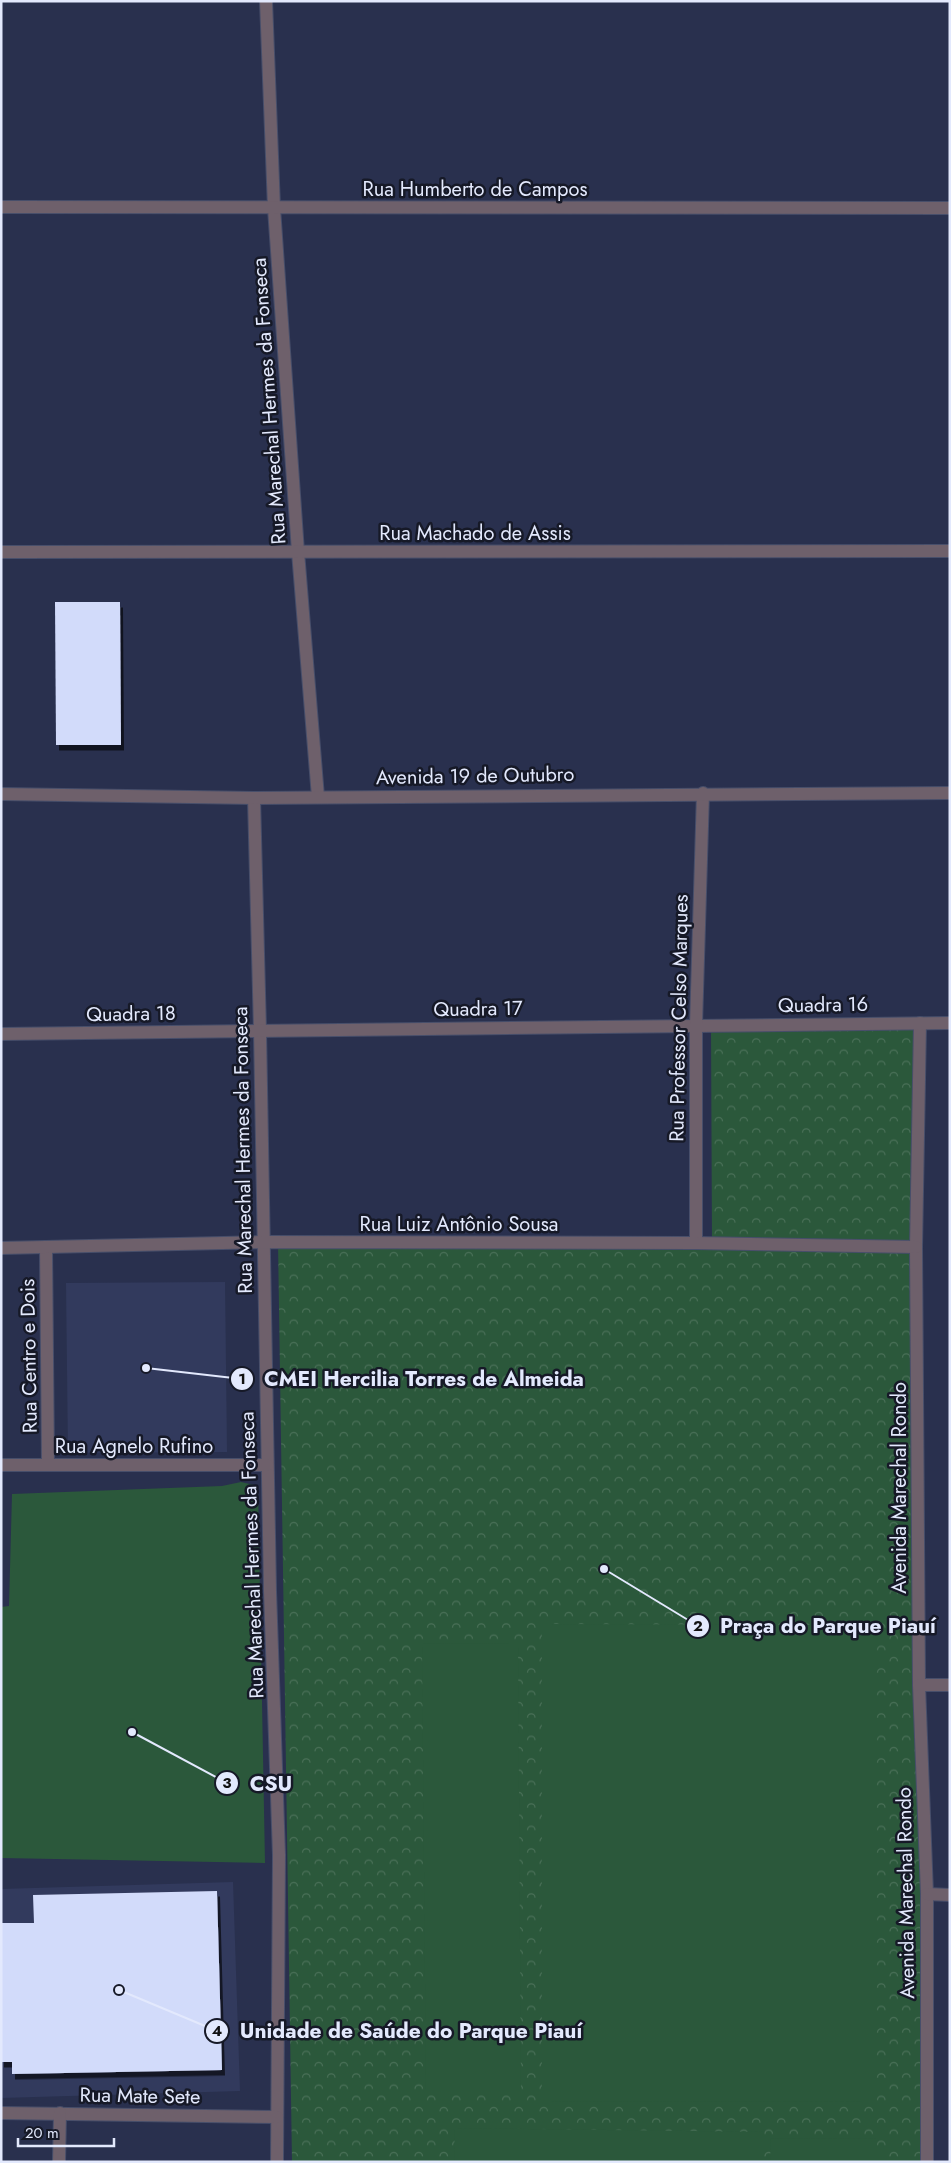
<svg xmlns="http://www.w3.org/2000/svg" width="951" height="2163" font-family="Jost,sans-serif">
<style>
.built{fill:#323a5d}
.park{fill:url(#park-crowns)}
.pitch{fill:#2b583b}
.building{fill:#d2dbfa;filter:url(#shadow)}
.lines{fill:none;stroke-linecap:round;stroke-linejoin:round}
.minor-casing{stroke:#474e6a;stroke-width:14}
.tertiary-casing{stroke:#474e6a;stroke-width:14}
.minor{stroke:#6e606b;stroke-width:12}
.tertiary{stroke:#6e606b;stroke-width:12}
.labels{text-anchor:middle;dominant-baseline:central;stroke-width:5;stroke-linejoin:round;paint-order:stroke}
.street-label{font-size:20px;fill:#e3e9fd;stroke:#161927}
.leader{fill:none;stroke:#e3e9fd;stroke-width:2}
.callout-dot{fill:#e3e9fd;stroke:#161927;stroke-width:2}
.mark-label{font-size:15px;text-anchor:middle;font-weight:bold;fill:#111}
.callout-label{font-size:21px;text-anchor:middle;font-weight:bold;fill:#e3e9fd;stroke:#161927;stroke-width:5;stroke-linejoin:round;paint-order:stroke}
</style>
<defs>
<pattern id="park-crowns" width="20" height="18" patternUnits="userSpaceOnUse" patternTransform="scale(1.25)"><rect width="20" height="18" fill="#2b583b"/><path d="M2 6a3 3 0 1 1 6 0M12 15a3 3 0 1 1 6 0" fill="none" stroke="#4a7058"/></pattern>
<filter id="shadow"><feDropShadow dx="3" dy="5.5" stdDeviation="0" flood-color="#0009"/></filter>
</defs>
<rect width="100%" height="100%" fill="#29304e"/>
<g class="built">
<path d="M225,1282L227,1452L68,1453L66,1283Z"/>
<path d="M233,1882L240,2091L1,2098V1889Z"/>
</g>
<path class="park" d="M711,1024L918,1030L930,2162H292L278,1241L712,1243Z"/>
<g class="pitch">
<path d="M241,1482L258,1486L265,1863L1,1858V1607L9,1606L12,1494L222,1486Z"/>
<path d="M542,1624L876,1625V2102L542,2101Z"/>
<path d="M518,1643L521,2093H426L422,1644Z"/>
<path d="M455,2128L764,2132V2162H454Z"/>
<path d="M771,2138L877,2139V2162H770Z"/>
</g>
<g class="building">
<path d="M55,602H120L121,745H56Z"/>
<path d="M217,1891L222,2070L12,2074V2062H1V1923H34L33,1895Z"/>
</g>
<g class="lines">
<defs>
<g id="minor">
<path d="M266,1L274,208L298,552L318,797"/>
<path d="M1,207L950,208"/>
<path d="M1,552L950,551"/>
<path d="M254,798L260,1031L270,1591L279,1855L277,2162"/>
<path d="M920,1023L916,1247L919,1685L927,1894V2162"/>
<path d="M1,1034L950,1023"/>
<path d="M696,1243V1025L703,793"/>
<path d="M46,1247L48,1465"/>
<path d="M1,1248L263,1242L696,1243L916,1247"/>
<path d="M1,1465H267"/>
<path d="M919,1685H950"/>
<path d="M927,1894L950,1895"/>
<path d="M1,2113L277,2117"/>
<path d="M59,2162L60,2113"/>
</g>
<path id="tertiary" d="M1,794L254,798L950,793"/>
</defs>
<use href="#minor" class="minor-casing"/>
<use href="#tertiary" class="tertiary-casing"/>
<use href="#minor" class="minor"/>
<use href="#tertiary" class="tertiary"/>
</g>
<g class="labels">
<g class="street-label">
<text x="475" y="189">Rua Humberto de Campos</text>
<text transform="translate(269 401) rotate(-94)">Rua Marechal Hermes da Fonseca</text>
<text x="475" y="533">Rua Machado de Assis</text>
<text transform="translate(475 776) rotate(-1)">Avenida 19 de Outubro</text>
<text transform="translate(823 1005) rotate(-1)">Quadra 16</text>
<text transform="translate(478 1009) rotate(-1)">Quadra 17</text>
<text transform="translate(131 1014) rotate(-1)">Quadra 18</text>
<text transform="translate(679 1018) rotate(-89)">Rua Professor Celso Marques</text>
<text transform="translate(243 1150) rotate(-91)">Rua Marechal Hermes da Fonseca</text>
<text x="459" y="1224">Rua Luiz Antônio Sousa</text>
<text transform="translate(29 1356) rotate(-91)">Rua Centro e Dois</text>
<text x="134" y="1446">Rua Agnelo Rufino</text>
<text transform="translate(899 1488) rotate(-90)">Avenida Marechal Rondo</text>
<text transform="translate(252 1555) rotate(-92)">Rua Marechal Hermes da Fonseca</text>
<text transform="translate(906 1893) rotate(-91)">Avenida Marechal Rondo</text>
<text transform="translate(140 2096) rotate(1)">Rua Mate Sete</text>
</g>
</g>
<path class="leader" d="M146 1368L242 1379M604 1569L698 1626M132 1732L227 1783M119 1990L217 2031"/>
<g class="callout-dot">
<circle cx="146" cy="1368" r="5"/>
<circle cx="604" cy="1569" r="5"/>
<circle cx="132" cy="1732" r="5"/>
<circle cx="119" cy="1990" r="5"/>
<circle cx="242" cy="1379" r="12"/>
<circle cx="698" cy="1626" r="12"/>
<circle cx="227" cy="1783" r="12"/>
<circle cx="217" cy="2031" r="12"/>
</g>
<g class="mark-label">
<text x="242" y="1384">1</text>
<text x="698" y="1631">2</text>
<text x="227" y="1788">3</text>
<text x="217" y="2036">4</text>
</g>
<g class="callout-label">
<text x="424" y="1386">CMEI Hercilia Torres de Almeida</text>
<text x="828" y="1633">Praça do Parque Piauí</text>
<text x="271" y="1791">CSU</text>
<text x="411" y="2038">Unidade de Saúde do Parque Piauí</text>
</g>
<rect width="951" height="2163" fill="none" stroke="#e3e9fd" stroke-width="5"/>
<path d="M18 2138v8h96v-8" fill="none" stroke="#e3e9fd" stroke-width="2.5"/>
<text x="25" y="2138" font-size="15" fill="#e3e9fd" stroke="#161927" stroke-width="4" paint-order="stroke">20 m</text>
</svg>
